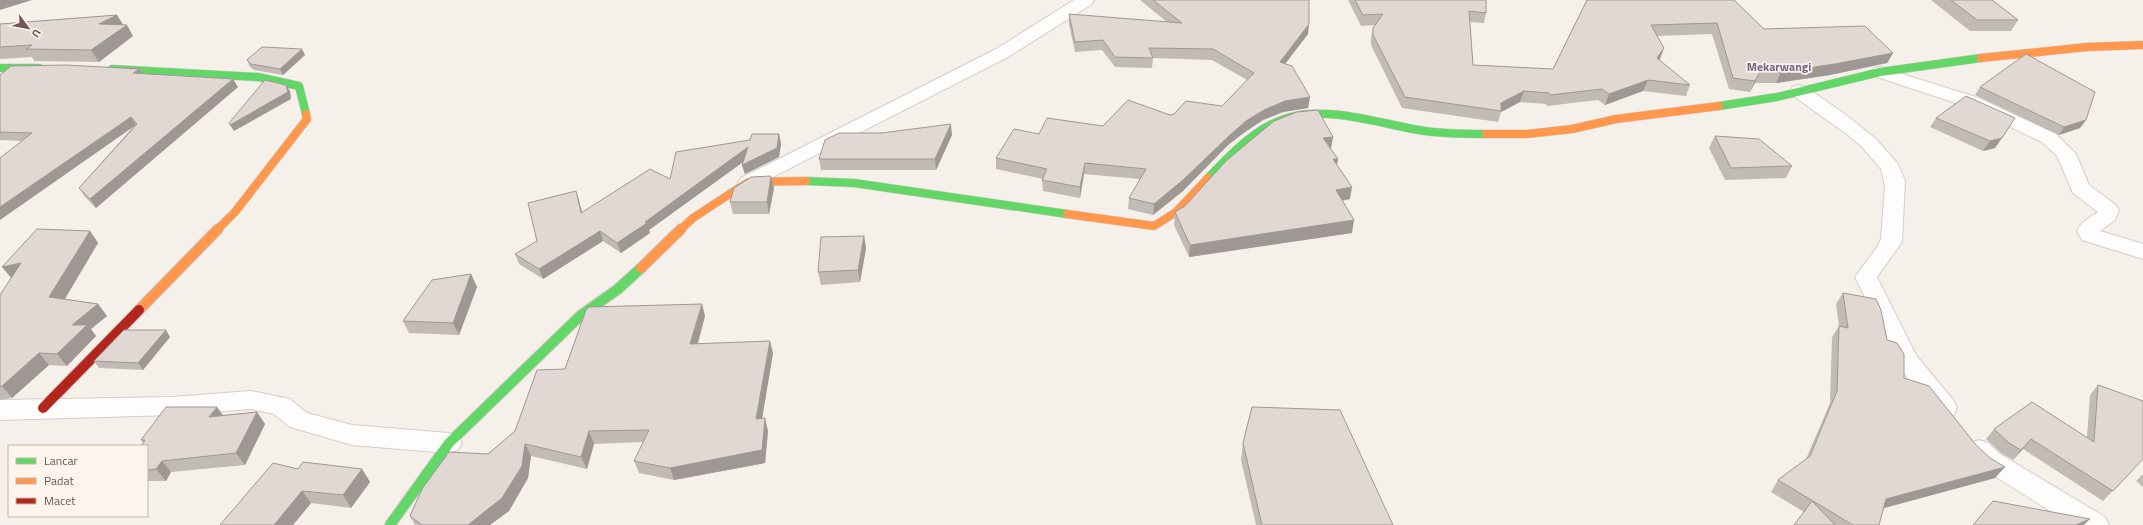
<svg xmlns="http://www.w3.org/2000/svg" width="2143" height="525" font-family="'Titillium Web',sans-serif">
<style>
.lines{fill:none;stroke-linecap:round;stroke-linejoin:round}
.street-casing{stroke:#d4cdc8;stroke-width:2}
.fast-far1-casing{stroke:#d4ccc6;stroke-width:9}
.fast-casing{stroke:#d4ccc6;stroke-width:12}
.slow-far1-casing{stroke:#d4ccc6;stroke-width:9}
.slow-casing{stroke:#d4ccc6;stroke-width:12}
.jam-casing{stroke:#d4ccc6;stroke-width:12}
.street{fill:#fefdfc;fill-rule:evenodd}
.fast-far1{stroke:#63d668;stroke-width:8}
.fast{stroke:#63d668;stroke-width:10}
.slow-far1{stroke:#ff974d;stroke-width:8}
.slow{stroke:#ff974d;stroke-width:10}
.jam{stroke:#b3261e;stroke-width:10}
.wall{fill:#c2bab5}
.shaded-wall{fill:#9e9794}
.building{fill:#e1d8d3;stroke:#9e9794}
.labels{text-anchor:middle;dominant-baseline:central;stroke-width:3.5;stroke-linejoin:round;paint-order:stroke}
.quarter-label{font-size:12px;font-weight:bold;fill:#7b668c;stroke:#fdf4eb}
</style>
<rect width="100%" height="100%" fill="#f5f0ea"/>
<g class="lines">
<defs>
<g id="street">
<path d="M1074,0H1094L1092,4L1008,57L755,186L748,188L741,186L738,182L741,178L996,49Z"/>
<path d="M1880,67L1979,98L2056,134L2076,154L2089,185L2116,205L2119,210L2115,220L2100,231L2143,244V259L2082,240L2077,231C2081,222 2090,217 2098,212L2073,193L2057,156L2042,142L1965,106L1874,76L1871,72L1874,68Z"/>
<path d="M1799,85L1806,87L1846,115L1876,139L1898,164L1905,181L1902,242L1877,277L1916,355L1954,401L1957,408L1954,415L1945,417L1936,415L1899,367L1880,334L1874,316L1855,277L1878,246L1881,239L1885,186L1881,169L1862,147L1848,135L1792,95L1790,91L1792,87Z"/>
<path d="M251,391L290,399L307,413L352,425L449,433L458,436L462,443L458,450L449,453L352,445L290,427L274,414L251,409L172,415L0,420V400L172,397Z"/>
<path d="M1979,440L1988,443L2000,454L2105,517L2109,525H2072L1982,468L1970,457L1966,450L1970,443Z"/>
</g>
<g id="fast-far1">
<path d="M0,68H39"/>
<path d="M112,69L258,77L299,86L306,114"/>
<path d="M1719,106L1777,97L1880,72L1981,58"/>
<path d="M1208,178C1231,154 1257,126 1290,117C1331,106 1384,125 1425,131C1445,134 1466,134 1486,134"/>
<path d="M806,181L854,183L1067,214"/>
</g>
<path id="fast" d="M390,525L449,443L580,316L618,289L641,268"/>
<g id="slow-far1">
<path d="M1981,58L2087,47L2143,45"/>
<path d="M1486,134H1527L1572,129L1616,119L1719,106"/>
<path d="M1067,214L1154,226L1176,212L1208,178"/>
<path d="M217,230L235,212L307,119L306,114"/>
<path d="M680,230L693,218L748,182L806,181"/>
</g>
<g id="slow">
<path d="M641,268L681,229"/>
<path d="M139,310L218,229"/>
</g>
<path id="jam" d="M43,408L139,310"/>
</defs>
<use href="#street" class="street-casing"/>
<use href="#fast-far1" class="fast-far1-casing"/>
<use href="#fast" class="fast-casing"/>
<use href="#slow-far1" class="slow-far1-casing"/>
<use href="#slow" class="slow-casing"/>
<use href="#jam" class="jam-casing"/>
<use href="#street" class="street"/>
<use href="#fast-far1" class="fast-far1"/>
<use href="#fast" class="fast"/>
<use href="#slow-far1" class="slow-far1"/>
<use href="#slow" class="slow"/>
<use href="#jam" class="jam"/>
</g>
<g class="wall">
<path d="M1140,0H1309L1308,34L1285,63L1310,97L1308,108L1283,112L1263,120L1245,132L1228,145L1183,191L1153,215L1128,209L1129,198L1140,179L1084,174L1080,198L1043,191L1042,180L1043,179L996,169V158L1039,134L1103,126L1170,115L1222,106L1247,80L1212,60L1153,58L1152,68L1115,67L1102,50L1075,52L1069,24V14L1167,22Z"/>
<path d="M1348,0H1486V13L1484,23L1470,22L1473,65L1553,69L1587,0L1764,29L1893,53L1887,63L1830,75L1776,83H1755L1750,92L1729,89L1712,34L1657,36L1664,48L1659,60L1690,85L1686,96L1643,91L1605,105L1598,100L1547,106L1546,104L1520,102L1501,112L1498,122L1402,108L1371,45V38L1373,28L1375,25L1361,26Z"/>
<path d="M1931,0H1992L2018,20L2011,31H1970Z"/>
<path d="M117,15L122,25L133,36L99,62L34,61L32,57L0,59V24Z"/>
<path d="M305,55L283,75L254,70L250,67L247,60Z"/>
<path d="M140,69L143,74L238,87L96,208L85,197L79,188L133,127L22,141L0,140V75Z"/>
<path d="M1980,87L2086,120L2080,128L2059,135L1975,95Z"/>
<path d="M1936,118L2009,128L1995,148L1983,151L1930,127Z"/>
<path d="M779,134L781,144L779,157L745,174L742,165L743,162L649,230L650,233L621,253L603,241L543,279L519,264L515,254L537,241L576,191L579,201L582,213L670,179L750,140Z"/>
<path d="M952,135L936,170H821L819,159Z"/>
<path d="M1715,136L1792,166L1786,178L1725,180L1709,148Z"/>
<path d="M1331,149L1338,159L1337,165L1350,199L1342,201L1352,233L1189,257L1174,225L1175,212Z"/>
<path d="M774,188L769,214H733L730,202Z"/>
<path d="M90,231L98,243L64,299L98,304L107,316L91,329L96,336L67,366L49,365L12,398L0,400V295L11,278Z"/>
<path d="M864,236L866,248L860,282L821,285L818,272Z"/>
<path d="M471,274L477,287L459,335L409,333L403,321Z"/>
<path d="M1843,293L1887,340L1904,378L1995,478L1883,508L1879,525H1794L1804,512L1771,492L1778,480L1806,459L1830,403L1832,337L1839,326L1836,304Z"/>
<path d="M705,316L698,344L773,353L762,418L768,431L765,463L674,480L639,473L634,461L643,442L594,444L587,469L531,456L528,478L509,511L490,525H415L410,516L488,454L515,431L565,369Z"/>
<path d="M170,337L143,370L99,368L94,361Z"/>
<path d="M2098,385L2143,459L2103,501L2023,449L2013,460L2001,453L1986,439L1994,429L2087,437L2090,395Z"/>
<path d="M257,412L265,424L245,465L171,472L166,481H147V446L141,440L223,415Z"/>
<path d="M1243,443L1393,525H1256L1241,460Z"/>
<path d="M298,469H362L370,482L351,508L311,503L293,525Z"/>
<path d="M2143,474V487L2136,481Z"/>
</g>
<g class="shaded-wall">
<path d="M0,0H32L0,10Z"/>
<path d="M117,15L124,26L99,24Z"/>
<path d="M1309,24L1308,34L1279,72L1280,62Z"/>
<path d="M127,25L133,36L99,62L91,50Z"/>
<path d="M1664,48L1660,59L1653,69L1657,58Z"/>
<path d="M302,49L305,55L283,75L280,69Z"/>
<path d="M1893,53L1887,63L1830,75L1776,83L1781,72Z"/>
<path d="M140,69L145,77L133,73Z"/>
<path d="M1760,72L1755,83L1750,92L1755,81Z"/>
<path d="M233,79L238,87L96,208L90,199Z"/>
<path d="M1648,80L1643,91L1605,105L1609,94Z"/>
<path d="M286,85L290,91L291,99L234,131L230,125Z"/>
<path d="M1524,91L1520,102L1501,112V103Z"/>
<path d="M1310,97L1308,108L1283,112L1263,120L1245,132L1228,145L1183,191L1153,215L1154,204L1230,135L1246,121L1264,110L1285,101Z"/>
<path d="M131,117L136,125L0,220V207Z"/>
<path d="M2015,118L1995,148L1983,151L1990,141Z"/>
<path d="M2086,120L2080,128L2059,135L2064,127Z"/>
<path d="M951,124L952,135L936,170L935,159Z"/>
<path d="M779,134L781,144L779,157L745,174L742,165Z"/>
<path d="M1333,137L1331,149L1323,138Z"/>
<path d="M748,147L750,157L649,230L650,233L621,253L617,243L645,222Z"/>
<path d="M1333,159H1338L1336,171Z"/>
<path d="M1085,163L1084,174L1080,198V187Z"/>
<path d="M771,176L774,188L769,214L767,202Z"/>
<path d="M1352,187L1350,199L1333,202L1336,190Z"/>
<path d="M576,191L579,201L585,223L581,213Z"/>
<path d="M1354,220L1352,233L1189,257L1190,245Z"/>
<path d="M90,231L98,243L59,309L49,297Z"/>
<path d="M600,231L603,241L543,279L539,269Z"/>
<path d="M864,236L866,248L860,282L858,270Z"/>
<path d="M21,263L12,279L2,267Z"/>
<path d="M471,274L477,287L459,335L453,323Z"/>
<path d="M98,304L107,316L91,329L96,336L67,366L57,354L72,325Z"/>
<path d="M702,304L705,316L694,356L690,344Z"/>
<path d="M166,330L170,337L143,370L138,363Z"/>
<path d="M770,341L773,353L760,431L756,419Z"/>
<path d="M39,353L49,365L12,398L2,386Z"/>
<path d="M217,407L225,418L209,417Z"/>
<path d="M257,412L265,424L245,465L236,453Z"/>
<path d="M765,418L768,431L765,463L674,480L670,468Z"/>
<path d="M589,431L594,444L587,469L581,457Z"/>
<path d="M2031,439L2023,449L2013,460L2021,450Z"/>
<path d="M525,444L531,456L528,478L509,511L490,525H468Z"/>
<path d="M162,461L171,472L166,481L156,469Z"/>
<path d="M2005,467L1995,478L1877,510L1886,499Z"/>
<path d="M362,469L370,482L351,508L343,495Z"/>
<path d="M302,491L311,503L293,525H274Z"/>
<path d="M2090,519L2084,525H2076Z"/>
</g>
<g class="building">
<path d="M1153,0H1309V24L1280,62L1292,66L1310,97L1285,101L1264,110L1246,121L1230,135L1183,180L1154,204L1129,198L1146,169L1085,163L1080,187L1042,180L1047,169L996,158L1014,129L1039,134L1047,118L1103,126L1128,100L1170,115L1174,114L1186,101L1222,106L1254,73L1213,49L1149,48L1153,58L1115,57L1103,40L1075,42L1069,14L1182,23Z"/>
<path d="M1355,0H1486V13L1469,11L1473,65L1553,69L1587,0H1734L1764,29L1865,26L1893,53L1835,64L1781,72H1760L1755,81L1733,78L1717,23L1651,25L1664,48L1657,58L1690,85L1648,80L1609,94L1602,89L1550,95L1549,93L1524,91L1501,103V111L1405,97L1373,35V28L1383,14L1363,15Z"/>
<path d="M1951,0H1992L2018,20H1977Z"/>
<path d="M117,15L99,24L127,25L91,50L26,49L32,45L0,47V24Z"/>
<path d="M262,47L302,49L280,69L251,64L247,60Z"/>
<path d="M2026,54L2095,92L2086,120L2064,127L1980,87Z"/>
<path d="M66,65L140,69L133,73L233,79L90,199L79,188L137,124L131,117L0,207V158L32,133L0,132V75L11,66Z"/>
<path d="M265,80L286,85L288,92L230,125L229,123Z"/>
<path d="M1966,96L2015,118L2002,138L1990,141L1936,118Z"/>
<path d="M1318,110L1333,137L1323,138L1338,159H1333L1352,187L1336,190L1354,220L1190,245L1175,212L1185,206L1226,161L1274,121L1297,112Z"/>
<path d="M951,124L935,159H819L825,140L839,133H882Z"/>
<path d="M752,134H779L777,148L742,165L748,147L645,222L647,223L617,243L600,231L539,269L515,254L537,241L528,203L576,191L581,213L650,169L670,179L676,152L750,140Z"/>
<path d="M1715,136L1759,139L1792,166L1731,168Z"/>
<path d="M771,176L767,202H730L734,188L751,177Z"/>
<path d="M37,229L90,231L49,297L98,304L72,325H87L57,354L39,353L2,386L0,387V295L21,263L2,267Z"/>
<path d="M864,236L858,270L818,272L821,237Z"/>
<path d="M471,274L453,323L403,321L432,280Z"/>
<path d="M1843,293L1876,299L1881,310L1887,340L1897,343L1904,354V378L1929,386L1976,445L1990,458L2005,467L1886,499L1879,525H1853L1778,480L1810,456L1837,391L1839,326L1848,328Z"/>
<path d="M702,304L690,344L770,341L756,419L765,418L762,450L670,468L634,461L649,430L589,431L581,457L525,444L522,466L502,498L468,525H422L410,516L422,489L449,452L488,454L515,431L537,370L565,369L586,310L589,307Z"/>
<path d="M124,330H166L138,363L94,361Z"/>
<path d="M2098,385L2143,401V459L2113,491L2031,439L2021,450L2009,443L1994,429L2032,402L2094,442Z"/>
<path d="M166,407H217L209,417L257,412L236,453L162,461L156,469L147,470V446H141L145,440H141Z"/>
<path d="M1252,407L1340,410L1393,525H1262L1243,443Z"/>
<path d="M303,462L362,469L343,495L302,491L274,525H220L273,463L298,469Z"/>
<path d="M1812,501L1835,525H1794Z"/>
<path d="M1993,501L2090,519L2076,525H1973Z"/>
</g>
<g class="labels">
<g class="quarter-label">
<text x="1779" y="66">Mekarwangi</text>
</g>
</g>
<rect x="8" y="445" width="140" height="72" fill="#fdf4eb" stroke="#c4b5ac"/>
<rect x="16" y="458" width="20" height="6" fill="#63d668" stroke="#c4b5ac"/>
<text x="44" y="465" font-size="12" fill="#6f574e">Lancar</text>
<rect x="16" y="478" width="20" height="6" fill="#ff974d" stroke="#c4b5ac"/>
<text x="44" y="485" font-size="12" fill="#6f574e">Padat</text>
<rect x="16" y="498" width="20" height="6" fill="#b3261e" stroke="#c4b5ac"/>
<text x="44" y="505" font-size="12" fill="#6f574e">Macet</text>
<g transform="translate(28 28) rotate(122)" stroke="#fdf4eb" stroke-width="3" paint-order="stroke">
<path d="M0-3L7 15L0 10L-7 15Z" fill="#6f574e"/>
<text y="-6" font-size="11" font-weight="bold" text-anchor="middle" fill="#6f574e">U</text>
</g>
</svg>
